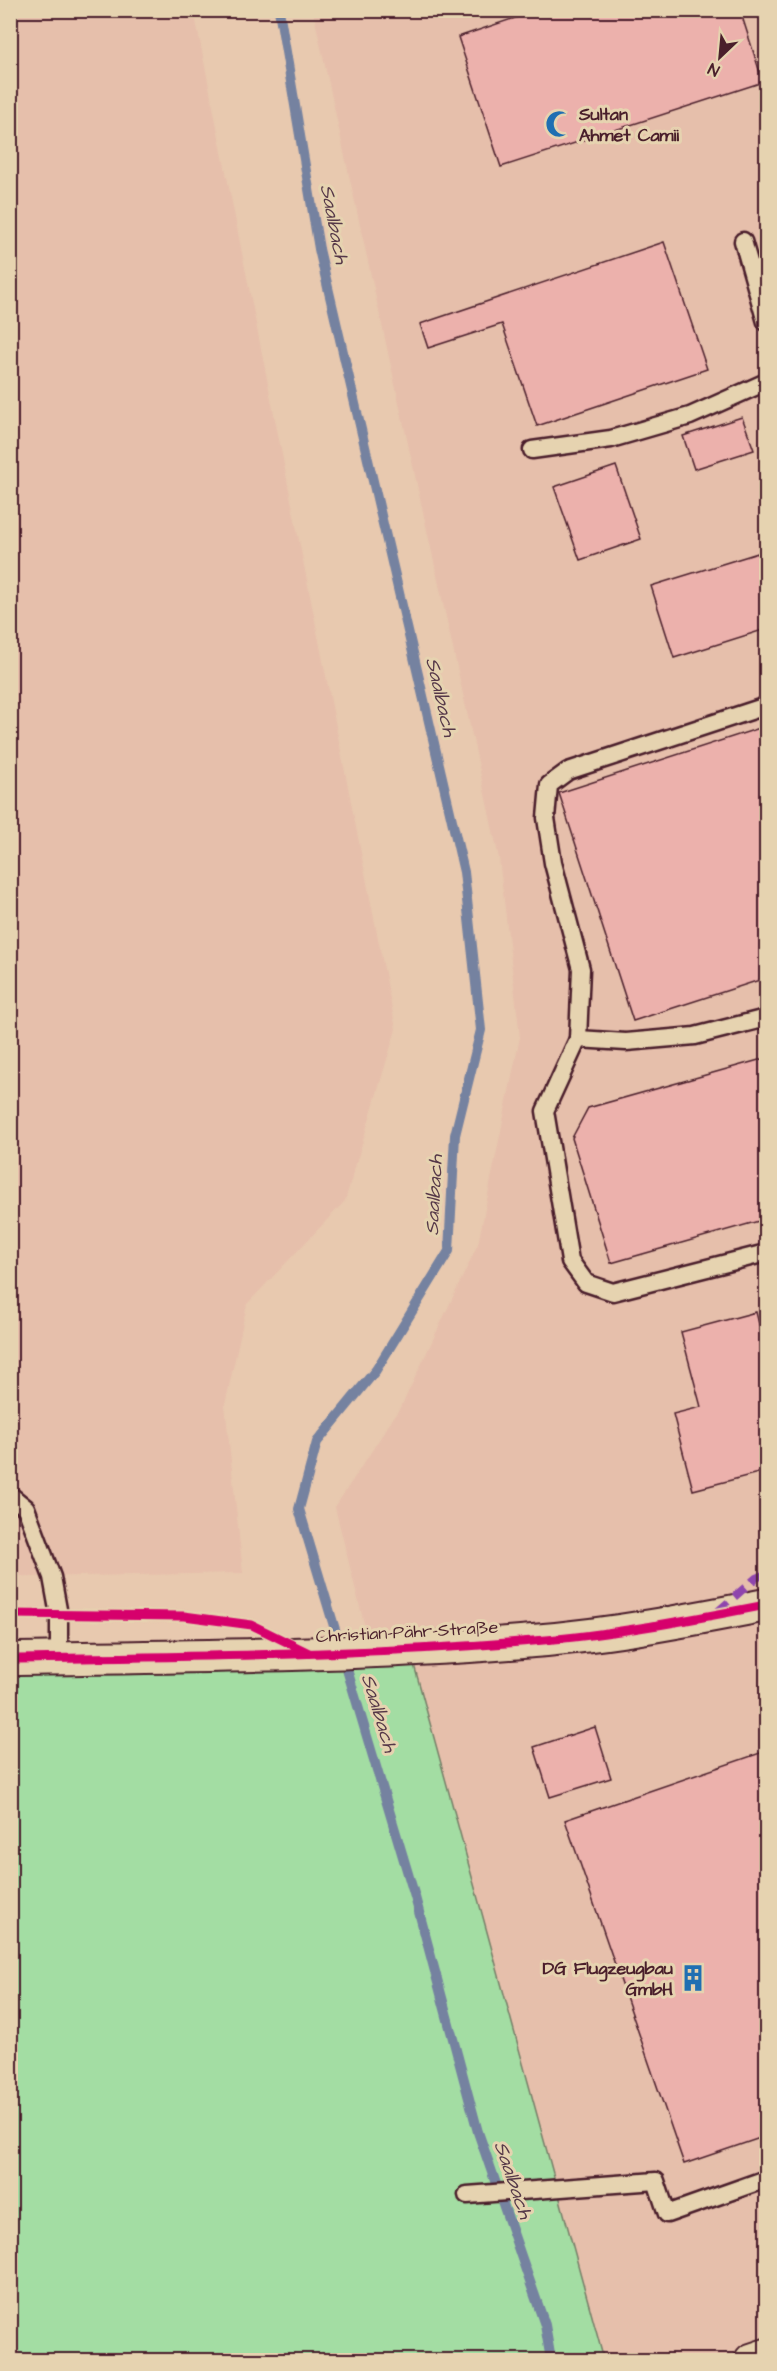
<svg xmlns="http://www.w3.org/2000/svg" width="777" height="2371" font-family="'Architects Daughter',sans-serif">
<style>
.built{fill:#e6bfab}
.green{fill:#a3dda3;stroke:#767e67;stroke-width:1.5}
.lines{fill:none;stroke-linecap:round;stroke-linejoin:round}
.stream{stroke:#7582a0;stroke-width:10}
.building{fill:#ecb1ac;stroke:#4a1f2b;stroke-width:1.5}
.lane-casing{stroke:#4a1f2b;stroke-width:21}
.street-casing{stroke:#4a1f2b;stroke-width:36}
.lane{stroke:#e6d3b0;stroke-width:16}
.street{stroke:#e6d3b0;stroke-width:32}
.quiet{stroke:#8e44ad;stroke-width:8;stroke-dasharray:15 8;stroke-linecap:butt}
.cycleway-casing{stroke:#e6d3b0;stroke-width:13}
.cycleway{stroke:#d6006c;stroke-width:9}
.labels{text-anchor:middle;dominant-baseline:central;stroke-width:6;stroke-linejoin:round;paint-order:stroke}
.poi-label{font-size:18px;font-weight:bold;fill:#4a1f2b;stroke:#e6d3b0;text-anchor:start}
.street-label{font-size:18px;fill:#4a1f2b;stroke:#e6d3b0}
.water-label{font-size:20px;font-style:italic;fill:#553848;stroke:#e6d3b0}
</style>
<rect width="100%" height="100%" fill="#e8c9af"/>
<filter id="ink" filterUnits="userSpaceOnUse"><feTurbulence type="fractalNoise" baseFrequency=".0167" numOctaves="2"/><feDisplacementMap in="SourceGraphic" scale="12" xChannelSelector="R" yChannelSelector="G"/><feConvolveMatrix kernelMatrix="1 2 1 2 8 2 1 2 1" color-interpolation-filters="sRGB"/></filter>
<g filter="url(#ink)">
<g class="built">
<path d="M11,11H194L396,1029L345,1201L247,1304L225,1405L243,1573L28,1577L11,1574Z"/>
<path d="M313,11H766V2360H604L410,1650L371,1651L335,1507L403,1403L478,1244L520,1037L499,858Z"/>
</g>
<path class="green" d="M410,1650L604,2360H11L10,1660Z"/>
<g class="lines">
<path class="stream" d="M279,10L319,249L464,872L481,1030L455,1135L449,1251L376,1370L317,1442L299,1509L415,1897L478,2132L545,2325L551,2360"/>
</g>
<g class="building">
<path d="M539,10H740L763,82L501,167L458,37Z"/>
<path d="M664,242L707,369L537,426L502,324L428,348L420,324Z"/>
<path d="M742,417L754,450L694,469L683,436Z"/>
<path d="M616,466L641,539L580,560L554,487Z"/>
<path d="M761,552L766,570V629L674,658L651,586Z"/>
<path d="M766,726V978L633,1021L559,793Z"/>
<path d="M766,1058V1219L611,1263L572,1138L588,1108Z"/>
<path d="M756,1312L766,1352V1471L693,1490L673,1414L701,1407L681,1332Z"/>
<path d="M595,1727L611,1778L550,1797L534,1747Z"/>
<path d="M766,1751V2136L684,2164L565,1820Z"/>
</g>
<g class="lines">
<defs>
<g id="lane">
<path d="M743,241L766,322"/>
<path d="M532,450L611,439L690,416L766,382"/>
<path d="M766,706L568,771L549,785L546,818L553,863L581,969L578,1039L626,1042L695,1036L766,1018"/>
<path d="M578,1039L545,1111L570,1261L586,1283L613,1292L766,1253"/>
<path d="M10,1495L26,1508L52,1577L59,1615V1658"/>
<path d="M467,2195L656,2181L667,2214L766,2179"/>
</g>
<g id="street">
<path d="M10,1659C185,1656 359,1656 533,1641C611,1635 689,1620 766,1605"/>
<path d="M751,2360L766,2355"/>
</g>
</defs>
<use href="#lane" class="lane-casing"/>
<use href="#street" class="street-casing"/>
<use href="#lane" class="lane"/>
<use href="#street" class="street"/>
<path class="quiet" d="M717,1612L756,1578L766,1574"/>
<defs>
<g id="cycleway">
<path d="M10,1614L184,1616L252,1625L309,1653"/>
<path d="M10,1659C185,1656 359,1656 533,1641C611,1635 689,1620 766,1605"/>
</g>
</defs>
<use href="#cycleway" class="cycleway-casing"/>
<use href="#cycleway" class="cycleway"/>
</g>
</g>
<defs>
<symbol id="mosque-bare" viewBox="-9 -9 18 18"><path d="M3.5-4.9A6 6 0 1 0 3.5 4.9A5 5 0 1 1 3.5-4.9Z" fill="#1f6fb2" stroke="#e6d3b0" stroke-width="2.5" paint-order="stroke"/></symbol>
<symbol id="building-bare" viewBox="-9 -9 18 18"><path d="M-4-6H4V6H1V3H-1V6H-4ZM-2.5-4.3h1.7v1.8h-1.7ZM.8-4.3h1.7v1.8H.8ZM-2.5-1h1.7V.8h-1.7ZM.8-1h1.7V.8H.8Z" fill="#1f6fb2" stroke="#e6d3b0" stroke-width="2.5" paint-order="stroke"/></symbol>
</defs>
<g fill-rule="evenodd">
<use href="#mosque-bare" x="540" y="105" width="38" height="38"/>
<use href="#building-bare" x="674" y="1959" width="38" height="38"/>
</g>
<g class="labels">
<g class="poi-label">
<text x="579" y="114">Sultan<tspan x="579" dy="21">Ahmet Camii</tspan></text>
<text x="673" y="1968" text-anchor="end">DG Flugzeugbau<tspan x="673" dy="21">GmbH</tspan></text>
</g>
<g class="street-label">
<text transform="translate(407 1632) rotate(-3)">Christian-Pähr-Straße</text>
</g>
<g class="water-label">
<text transform="translate(334 224) rotate(79)">Saalbach</text>
<text transform="translate(441 697) rotate(77)">Saalbach</text>
<text transform="translate(434 1195) rotate(-87)">Saalbach</text>
<text transform="translate(379 1713) rotate(73)">Saalbach</text>
<text transform="translate(513 2180) rotate(71)">Saalbach</text>
</g>
</g>
<rect width="777" height="2371" fill="none" stroke="#e6d3b0" stroke-width="36"/>
<rect x="18" y="18" width="741" height="2335" fill="none" stroke="#4a1f2b" stroke-width="2" filter="url(#ink)"/>
<g transform="translate(720 57) rotate(206)" stroke="#e6d3b0" stroke-width="4.5" paint-order="stroke">
<path d="M0-4.5L10 22L0 15L-10 22Z" fill="#4a1f2b"/>
<text y="-9" font-size="16" font-weight="bold" text-anchor="middle" fill="#4a1f2b">N</text>
</g>
</svg>
